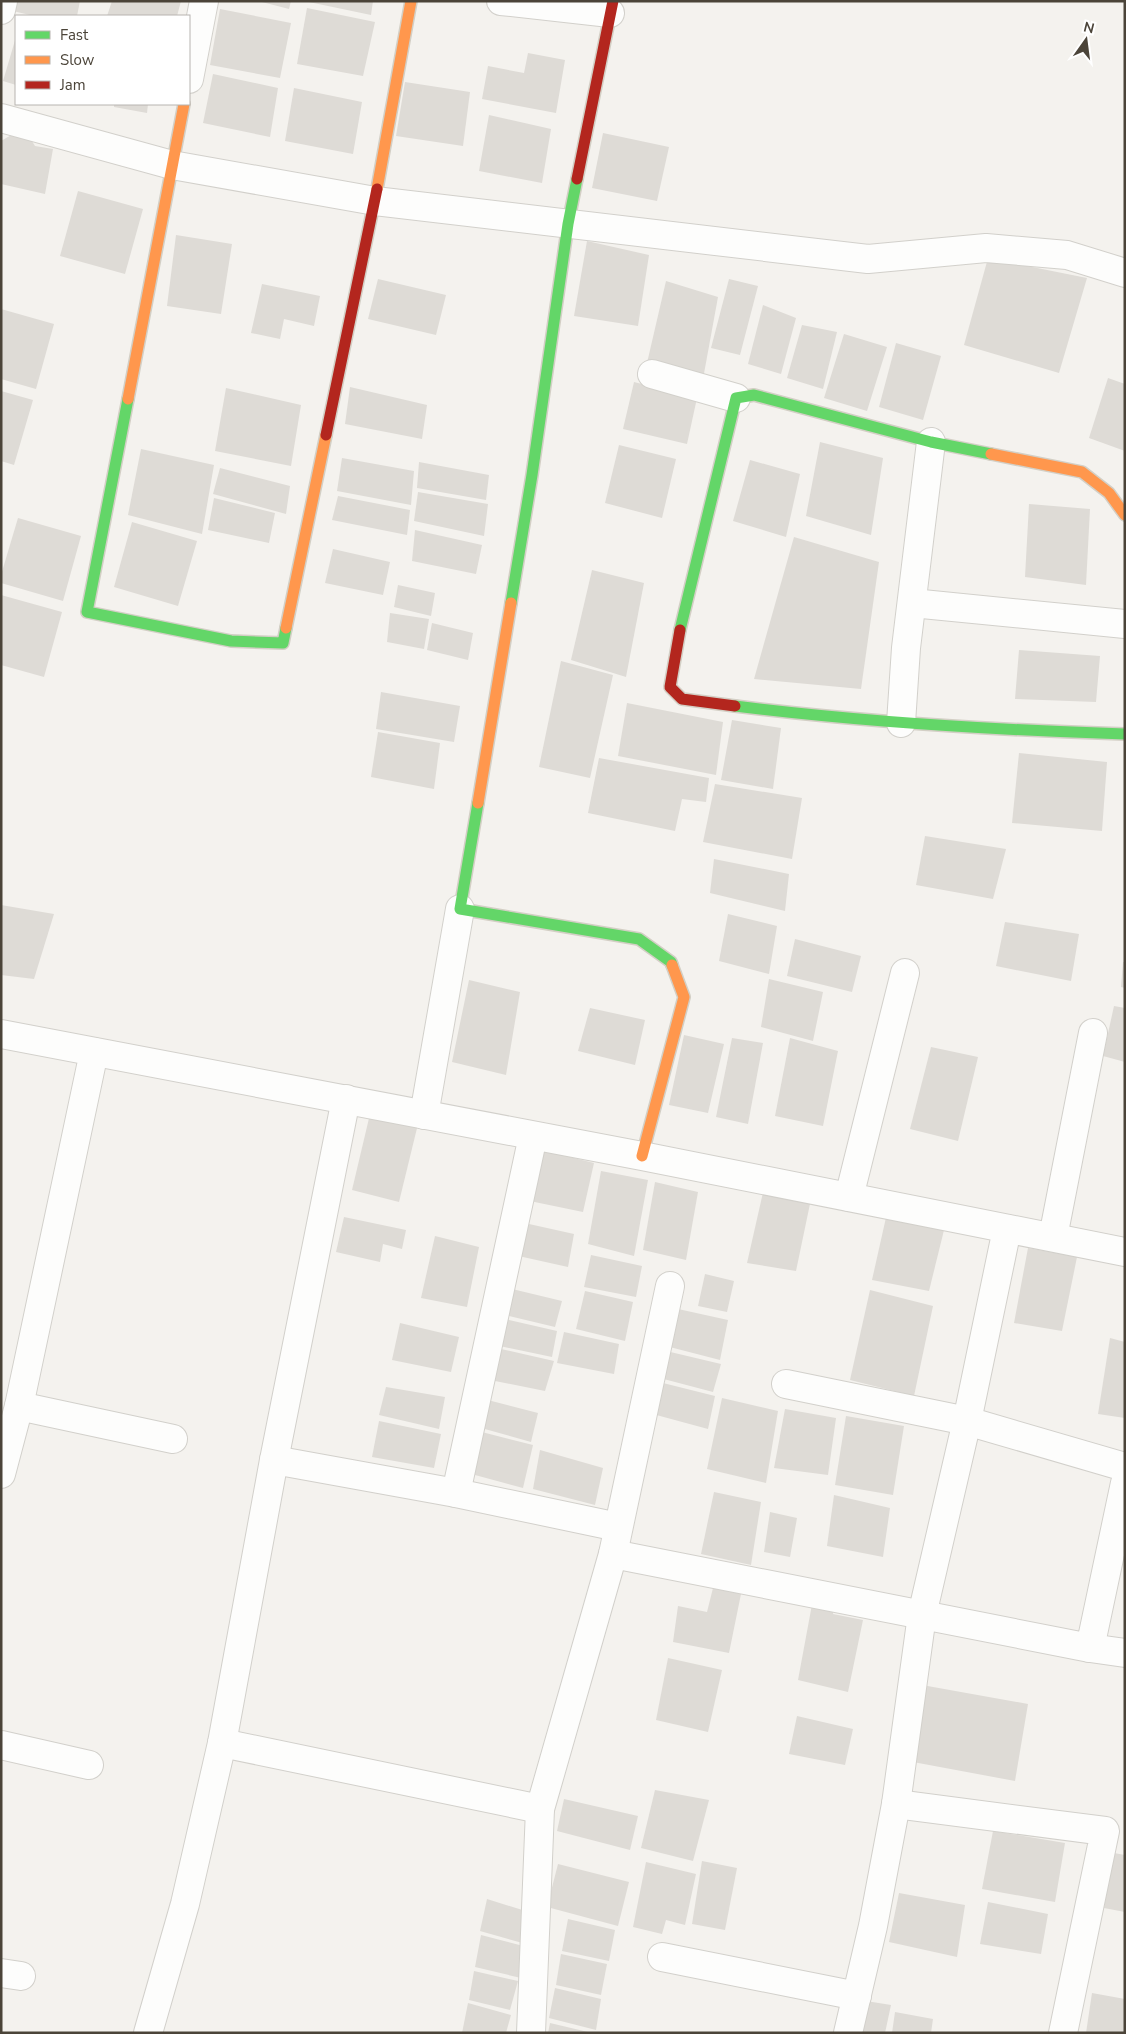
<svg xmlns="http://www.w3.org/2000/svg" width="1126" height="2034" font-family="'Nunito Sans',sans-serif">
<style>
.building{fill:#dedbd6}
.lines{fill:none;stroke-linecap:round;stroke-linejoin:round}
.street-casing{stroke:#d2d0cb;stroke-width:30}
.fast-casing{stroke:#d3cfc5;stroke-width:14}
.slow-casing{stroke:#d3cfc5;stroke-width:14}
.jam-casing{stroke:#d3cfc5;stroke-width:14}
.street{stroke:#fdfdfc;stroke-width:28}
.fast{stroke:#63d668;stroke-width:11}
.slow{stroke:#ff974d;stroke-width:11}
.jam{stroke:#b3261e;stroke-width:11}
</style>
<rect width="100%" height="100%" fill="#f4f2ee"/>
<g class="building">
<path d="M15,1H80L77,16H34L13,11Z"/>
<path d="M112,1H181L177,16H107Z"/>
<path d="M258,1H291L289,9Z"/>
<path d="M304,1H373L371,15Z"/>
<path d="M307,8L375,22L363,76L297,64Z"/>
<path d="M220,9L291,23L280,78L210,65Z"/>
<path d="M16,37V85L3,81Z"/>
<path d="M528,53L565,60L556,113L482,99L488,66L524,73Z"/>
<path d="M213,74L278,88L270,137L203,123Z"/>
<path d="M405,82L470,92L463,146L396,136Z"/>
<path d="M294,88L362,102L353,154L285,141Z"/>
<path d="M114,104H148L147,113L114,107Z"/>
<path d="M489,115L551,129L542,183L479,171Z"/>
<path d="M603,133L669,147L657,201L592,188Z"/>
<path d="M13,134L30,138L35,146L53,149L45,194L1,184V141Z"/>
<path d="M78,191L143,209L125,274L60,256Z"/>
<path d="M176,235L232,244L221,314L167,306Z"/>
<path d="M587,241L649,255L638,326L574,316Z"/>
<path d="M988,258L1087,278L1059,373L964,345Z"/>
<path d="M378,279L446,295L436,335L368,319Z"/>
<path d="M729,279L758,286L740,355L711,348Z"/>
<path d="M666,281L718,297L703,379L647,363Z"/>
<path d="M262,284L320,296L314,326L284,319L280,339L251,333Z"/>
<path d="M763,305L796,318L781,374L748,364Z"/>
<path d="M1,309L54,324L36,389L1,379Z"/>
<path d="M802,325L837,332L823,389L787,378Z"/>
<path d="M844,334L887,347L867,411L824,398Z"/>
<path d="M896,343L941,356L923,420L879,407Z"/>
<path d="M1108,378L1125,384V451L1089,438Z"/>
<path d="M634,382L697,398L687,444L623,429Z"/>
<path d="M350,387L427,405L422,439L345,424Z"/>
<path d="M226,388L301,405L291,466L215,451Z"/>
<path d="M1,391L33,400L14,465L1,461Z"/>
<path d="M820,442L883,458L871,535L806,516Z"/>
<path d="M619,445L676,459L662,518L605,503Z"/>
<path d="M141,449L214,465L202,534L128,515Z"/>
<path d="M342,458L414,471L411,505L337,491Z"/>
<path d="M750,460L800,474L786,537L733,521Z"/>
<path d="M419,462L489,475L486,500L417,488Z"/>
<path d="M220,468L290,486L286,514L213,494Z"/>
<path d="M418,492L488,504L484,536L414,521Z"/>
<path d="M338,496L410,510L407,535L332,520Z"/>
<path d="M214,498L275,513L269,543L208,530Z"/>
<path d="M1029,504L1090,509L1086,585L1025,577Z"/>
<path d="M18,518L81,536L63,601L1,583V575Z"/>
<path d="M132,522L197,541L178,606L114,587Z"/>
<path d="M415,530L482,545L476,574L412,561Z"/>
<path d="M794,537L879,562L861,689L754,679Z"/>
<path d="M333,549L390,562L383,595L325,583Z"/>
<path d="M592,570L644,583L626,677L571,660Z"/>
<path d="M398,585L435,593L431,616L394,607Z"/>
<path d="M1,595L62,612L44,677L1,665Z"/>
<path d="M390,613L429,619L424,649L387,642Z"/>
<path d="M432,623L473,633L468,660L427,650Z"/>
<path d="M1019,650L1100,656L1096,702L1015,699Z"/>
<path d="M561,661L613,675L590,778L539,767Z"/>
<path d="M381,692L460,706L454,742L376,729Z"/>
<path d="M627,703L723,722L716,775L618,756Z"/>
<path d="M732,720L781,728L773,789L721,780Z"/>
<path d="M378,732L440,743L434,789L371,777Z"/>
<path d="M1019,753L1107,762L1102,831L1012,823Z"/>
<path d="M599,758L709,778L706,802L682,799L675,831L588,813Z"/>
<path d="M715,784L802,798L792,859L703,842Z"/>
<path d="M925,836L1006,849L993,899L916,885Z"/>
<path d="M714,859L789,874L785,911L710,893Z"/>
<path d="M1,905L54,914L34,979L1,975Z"/>
<path d="M728,914L777,926L769,974L719,961Z"/>
<path d="M1005,922L1079,934L1071,981L996,966Z"/>
<path d="M795,939L861,956L852,992L787,976Z"/>
<path d="M1123,962H1125V988L1121,987Z"/>
<path d="M769,979L823,992L813,1041L761,1027Z"/>
<path d="M469,980L520,992L506,1075L452,1062Z"/>
<path d="M1114,1006L1125,1008V1062L1103,1056Z"/>
<path d="M590,1008L645,1020L635,1065L578,1051Z"/>
<path d="M684,1035L724,1044L708,1113L669,1105Z"/>
<path d="M732,1038L763,1043L748,1124L716,1117Z"/>
<path d="M790,1038L838,1051L823,1126L775,1116Z"/>
<path d="M931,1047L978,1057L958,1141L910,1129Z"/>
<path d="M370,1114L418,1124L399,1202L352,1190Z"/>
<path d="M538,1149L594,1163L583,1212L525,1200Z"/>
<path d="M601,1171L648,1180L634,1256L588,1244Z"/>
<path d="M655,1182L698,1192L686,1260L643,1250Z"/>
<path d="M764,1188L811,1199L796,1271L747,1263Z"/>
<path d="M887,1213L945,1226L929,1291L872,1280Z"/>
<path d="M344,1217L406,1230L402,1249L383,1244L380,1262L336,1252Z"/>
<path d="M520,1222L574,1234L568,1267L514,1255Z"/>
<path d="M435,1236L479,1247L467,1307L421,1298Z"/>
<path d="M1028,1248L1077,1257L1062,1331L1014,1323Z"/>
<path d="M591,1255L642,1266L636,1297L584,1287Z"/>
<path d="M705,1274L734,1281L727,1312L698,1306Z"/>
<path d="M508,1288L562,1301L555,1327L501,1314Z"/>
<path d="M870,1290L933,1306L914,1396L850,1380Z"/>
<path d="M585,1291L633,1302L625,1341L576,1329Z"/>
<path d="M669,1307L728,1320L720,1360L662,1345Z"/>
<path d="M501,1318L557,1331L552,1357L495,1345Z"/>
<path d="M400,1323L459,1337L451,1372L392,1360Z"/>
<path d="M564,1332L619,1344L614,1374L557,1363Z"/>
<path d="M1110,1338L1125,1342V1418L1098,1414Z"/>
<path d="M492,1347L554,1361L545,1391L485,1379Z"/>
<path d="M662,1350L721,1364L713,1392L656,1377Z"/>
<path d="M655,1381L715,1396L708,1429L649,1413Z"/>
<path d="M386,1387L445,1397L439,1429L379,1415Z"/>
<path d="M480,1398L538,1413L531,1442L474,1426Z"/>
<path d="M722,1398L778,1411L766,1483L707,1469Z"/>
<path d="M785,1409L836,1418L828,1475L774,1468Z"/>
<path d="M846,1416L904,1426L893,1495L835,1485Z"/>
<path d="M379,1421L441,1434L434,1468L372,1457Z"/>
<path d="M474,1430L533,1445L523,1488L464,1472Z"/>
<path d="M540,1450L603,1468L595,1505L533,1489Z"/>
<path d="M714,1492L761,1502L751,1565L701,1554Z"/>
<path d="M834,1495L890,1508L883,1557L827,1546Z"/>
<path d="M770,1512L797,1518L790,1557L764,1552Z"/>
<path d="M713,1588L741,1594L729,1653L673,1642L678,1606L707,1612Z"/>
<path d="M813,1599L835,1603L833,1614L863,1620L848,1692L798,1680Z"/>
<path d="M668,1658L722,1670L708,1732L656,1720Z"/>
<path d="M922,1685L1028,1704L1015,1781L913,1762Z"/>
<path d="M797,1716L853,1729L845,1765L789,1754Z"/>
<path d="M655,1790L709,1800L693,1861L641,1848Z"/>
<path d="M564,1799L638,1816L630,1850L557,1831Z"/>
<path d="M993,1831L1065,1843L1055,1902L982,1889Z"/>
<path d="M1114,1853L1125,1855V1912L1104,1908Z"/>
<path d="M702,1861L737,1868L725,1930L692,1924Z"/>
<path d="M646,1862L696,1874L685,1925L666,1920L662,1934L633,1927Z"/>
<path d="M558,1864L629,1882L618,1926L547,1907Z"/>
<path d="M899,1893L965,1905L957,1957L889,1942Z"/>
<path d="M487,1899L532,1913L526,1944L480,1931Z"/>
<path d="M988,1902L1048,1914L1041,1954L980,1944Z"/>
<path d="M568,1919L615,1930L609,1961L562,1951Z"/>
<path d="M481,1935L527,1947L521,1978L475,1967Z"/>
<path d="M561,1954L607,1964L601,1995L556,1985Z"/>
<path d="M474,1971L518,1981L510,2010L469,2000Z"/>
<path d="M555,1988L601,1999L596,2030L549,2018Z"/>
<path d="M1092,1993L1125,1999V2033H1086Z"/>
<path d="M860,2000L891,2005L885,2033H852Z"/>
<path d="M468,2003L511,2015L506,2033H462Z"/>
<path d="M895,2012L933,2019L931,2033H892Z"/>
<path d="M550,2023L588,2032V2033H548Z"/>
</g>
<g class="lines">
<defs>
<g id="street">
<path d="M501,1L610,13"/>
<path d="M1,10L3,1"/>
<path d="M189,79L204,1"/>
<path d="M1,118L172,165L375,201L868,259L986,248L1067,255L1125,273"/>
<path d="M652,374L736,398"/>
<path d="M912,603L1125,624"/>
<path d="M901,723L906,648L931,442"/>
<path d="M1,1034L642,1156L1125,1252"/>
<path d="M424,1115L460,909"/>
<path d="M849,1197L905,973"/>
<path d="M1053,1237L1093,1033"/>
<path d="M786,1384L967,1421L1125,1467"/>
<path d="M19,1406L173,1439"/>
<path d="M274,1460L456,1493L618,1527"/>
<path d="M1,1474L19,1406L94,1052"/>
<path d="M456,1493L533,1136"/>
<path d="M613,1554L1090,1648L1125,1483"/>
<path d="M1090,1648L1125,1653"/>
<path d="M222,1743L540,1809"/>
<path d="M1,1745L89,1765"/>
<path d="M896,1804L1105,1831L1063,2033"/>
<path d="M662,1957L857,1996"/>
<path d="M1,1973L21,1976"/>
<path d="M148,2033L185,1904L222,1743L274,1460L346,1099"/>
<path d="M531,2033L540,1809L613,1554L670,1286"/>
<path d="M848,2033L873,1926L896,1804L922,1615L967,1421L1007,1229"/>
</g>
<g id="fast">
<path d="M128,399L87,612L231,641L283,643L286,628"/>
<path d="M511,603L532,475L568,224L577,179"/>
<path d="M680,630L736,398L754,395L931,442L991,454"/>
<path d="M735,706C864,722 995,730 1125,734"/>
<path d="M478,803L460,909L639,939L671,962L672,965"/>
</g>
<g id="slow">
<path d="M377,189L411,1"/>
<path d="M128,399L184,104"/>
<path d="M991,454L1082,472L1109,493L1125,515"/>
<path d="M286,628L326,435"/>
<path d="M478,803L511,603"/>
<path d="M642,1156L684,997L672,965"/>
</g>
<g id="jam">
<path d="M577,179L613,1"/>
<path d="M326,435L377,189"/>
<path d="M680,630L670,687L682,699L735,706"/>
</g>
</defs>
<use href="#street" class="street-casing"/>
<use href="#fast" class="fast-casing"/>
<use href="#slow" class="slow-casing"/>
<use href="#jam" class="jam-casing"/>
<use href="#street" class="street"/>
<use href="#fast" class="fast"/>
<use href="#slow" class="slow"/>
<use href="#jam" class="jam"/>
</g>
<rect width="1126" height="2034" fill="none" stroke="#4b4439" stroke-width="5"/>
<rect x="15" y="15" width="175" height="90" fill="#ffffff" stroke="#b7b4b0"/>
<rect x="25" y="31" width="25" height="8" fill="#63d668" stroke="#b7b4b0"/>
<text x="60" y="40" font-size="15" fill="#4b4439">Fast</text>
<rect x="25" y="56" width="25" height="8" fill="#ff974d" stroke="#b7b4b0"/>
<text x="60" y="65" font-size="15" fill="#4b4439">Slow</text>
<rect x="25" y="81" width="25" height="8" fill="#b3261e" stroke="#b7b4b0"/>
<text x="60" y="90" font-size="15" fill="#4b4439">Jam</text>
<g transform="translate(1086 40) rotate(14)" stroke="#ffffff" stroke-width="4" paint-order="stroke">
<path d="M0-4L9 19L0 12L-9 19Z" fill="#4b4439"/>
<text y="-8" font-size="14" font-weight="bold" text-anchor="middle" fill="#4b4439">N</text>
</g>
</svg>
